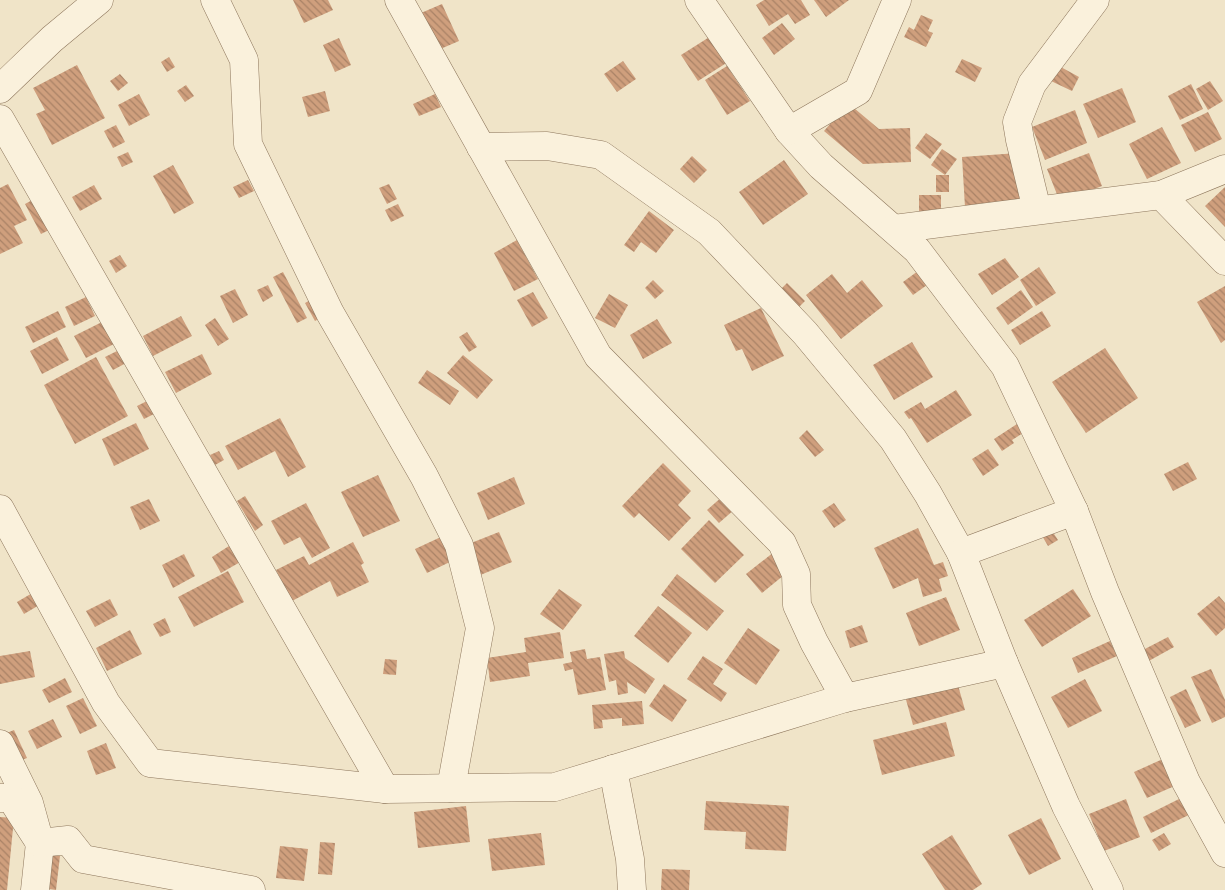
<svg xmlns="http://www.w3.org/2000/svg" width="1225" height="890" font-family="'Crimson Pro',serif">
<style>
.building{fill:url(#building-back-hatch)}
.lines{fill:none;stroke-linecap:round;stroke-linejoin:round}
.street-casing{stroke:#8d765c;stroke-width:29}
.street{stroke:#faf1dc;stroke-width:28}
</style>
<defs>
<pattern id="building-back-hatch" width="6" height="6" patternUnits="userSpaceOnUse" patternTransform="scale(1.25)"><rect width="6" height="6" fill="#cf9f7d"/><path d="M-1 5l2 2M0 0l6 6M5-1l2 2" fill="none" stroke="#a98266"/></pattern>
</defs>
<rect width="100%" height="100%" fill="#f0e4c8"/>
<g class="building">
<path d="M293,0H328L333,10L304,23Z"/>
<path d="M764,0H801L810,15L795,24L788,14L769,26L756,5Z"/>
<path d="M814,0H849L826,17Z"/>
<path d="M442,4L459,41L438,50L421,13Z"/>
<path d="M921,15L933,20L928,31L933,33L926,47L904,37L909,27L914,30Z"/>
<path d="M782,23L795,39L774,55L762,38Z"/>
<path d="M711,36L728,62L698,81L681,55Z"/>
<path d="M339,38L351,65L335,72L323,45Z"/>
<path d="M169,57L175,67L167,72L161,62Z"/>
<path d="M962,59L982,68L975,82L955,72Z"/>
<path d="M623,61L636,79L617,92L604,74Z"/>
<path d="M77,65L105,118L52,145L36,114L45,110L33,88Z"/>
<path d="M727,66L750,101L727,115L705,80Z"/>
<path d="M1059,66L1079,77L1072,91L1051,81Z"/>
<path d="M120,74L128,83L118,91L110,81Z"/>
<path d="M1210,81L1223,101L1208,110L1196,89Z"/>
<path d="M1191,84L1203,109L1180,120L1168,96Z"/>
<path d="M186,85L194,96L185,102L177,91Z"/>
<path d="M1122,88L1136,122L1098,138L1083,104Z"/>
<path d="M325,91L330,111L308,117L302,97Z"/>
<path d="M139,94L150,115L129,126L118,105Z"/>
<path d="M435,94L441,107L419,116L413,104Z"/>
<path d="M848,103L879,129L910,128L911,162L863,164L824,131Z"/>
<path d="M1075,110L1087,143L1045,160L1032,127Z"/>
<path d="M1208,112L1222,139L1195,152L1181,125Z"/>
<path d="M116,125L125,142L113,148L104,131Z"/>
<path d="M1162,127L1181,163L1147,179L1129,144Z"/>
<path d="M926,133L942,144L930,159L915,148Z"/>
<path d="M942,149L957,159L945,175L931,165Z"/>
<path d="M128,152L133,162L122,167L117,157Z"/>
<path d="M1018,153L1021,203L965,207L962,157Z"/>
<path d="M1089,153L1102,186L1060,202L1047,169Z"/>
<path d="M692,156L707,170L694,183L680,169Z"/>
<path d="M784,160L808,194L763,225L739,192Z"/>
<path d="M173,165L194,203L174,214L153,176Z"/>
<rect x="936" y="175" width="13" height="17"/>
<path d="M248,180L254,191L239,198L233,187Z"/>
<path d="M8,184L27,220L14,226L23,243L0,254V188Z"/>
<path d="M389,184L397,199L387,204L379,188Z"/>
<path d="M94,185L102,199L80,211L72,197Z"/>
<path d="M1225,187V227L1205,206Z"/>
<rect x="919" y="195" width="22" height="19"/>
<path d="M36,198L51,229L41,234L25,204Z"/>
<path d="M398,204L404,216L391,222L385,210Z"/>
<path d="M649,211L674,230L656,253L641,242L634,252L624,245Z"/>
<path d="M517,240L538,279L514,291L494,253Z"/>
<path d="M120,255L127,266L116,273L109,261Z"/>
<path d="M1005,258L1019,277L992,295L978,274Z"/>
<path d="M1039,267L1056,293L1036,306L1020,280Z"/>
<path d="M918,271L927,285L913,295L903,282Z"/>
<path d="M283,272L307,318L297,323L273,277Z"/>
<path d="M832,274L847,293L862,280L883,306L841,339L806,295Z"/>
<path d="M653,280L664,291L655,299L645,288Z"/>
<path d="M787,283L805,301L795,311L777,293Z"/>
<path d="M268,285L273,296L263,302L257,290Z"/>
<path d="M1225,286V340L1221,343L1197,302Z"/>
<path d="M235,289L248,315L233,323L220,296Z"/>
<path d="M1021,290L1033,307L1008,325L996,308Z"/>
<path d="M533,292L548,318L532,327L517,300Z"/>
<path d="M609,294L628,305L615,328L595,318Z"/>
<path d="M86,297L95,316L74,326L65,307Z"/>
<path d="M314,298L324,316L315,321L305,303Z"/>
<path d="M761,308L784,356L752,371L742,349L736,351L724,325Z"/>
<path d="M58,311L66,327L33,343L25,327Z"/>
<path d="M1042,311L1051,326L1020,345L1011,330Z"/>
<path d="M181,316L192,336L153,356L143,336Z"/>
<path d="M215,318L229,339L218,346L205,325Z"/>
<path d="M657,319L672,343L643,359L630,335Z"/>
<path d="M102,322L114,344L86,358L74,336Z"/>
<path d="M467,332L477,347L469,352L459,337Z"/>
<path d="M57,337L69,360L42,374L30,351Z"/>
<path d="M912,342L933,377L894,400L873,365Z"/>
<path d="M1105,348L1138,398L1086,433L1052,382Z"/>
<path d="M121,349L128,362L113,370L105,357Z"/>
<path d="M202,354L212,374L176,393L165,372Z"/>
<path d="M463,355L493,380L477,399L447,373Z"/>
<path d="M96,357L128,416L75,444L44,385Z"/>
<path d="M427,370L459,391L450,405L418,383Z"/>
<path d="M956,390L972,415L927,443L911,418L909,419L904,412L921,402L925,409Z"/>
<path d="M151,399L158,412L144,419L137,406Z"/>
<path d="M280,418L306,467L288,477L275,451L238,470L225,446Z"/>
<path d="M136,423L149,449L114,466L102,439Z"/>
<path d="M1017,424L1023,433L1012,440L1014,443L1002,451L994,439Z"/>
<path d="M807,430L824,450L815,457L799,438Z"/>
<path d="M988,449L999,465L983,476L972,459Z"/>
<path d="M219,451L224,460L215,465L210,455Z"/>
<path d="M1188,462L1197,479L1173,491L1164,474Z"/>
<path d="M663,463L691,491L678,505L691,518L669,541L639,513L634,518L622,506Z"/>
<path d="M378,475L400,521L363,537L341,492Z"/>
<path d="M514,477L525,504L488,520L477,493Z"/>
<path d="M245,496L263,525L255,531L237,501Z"/>
<path d="M723,496L735,509L719,523L707,510Z"/>
<path d="M149,499L160,521L140,530L130,507Z"/>
<path d="M306,503L330,548L312,558L300,537L284,545L271,521Z"/>
<path d="M834,503L846,520L834,528L822,511Z"/>
<path d="M709,520L744,555L715,583L681,549Z"/>
<path d="M918,528L934,565L943,562L948,576L939,579L942,591L923,597L918,578L893,589L874,548Z"/>
<path d="M1050,528L1058,540L1048,546L1041,534Z"/>
<path d="M499,532L512,562L478,576L466,545Z"/>
<path d="M443,536L454,560L427,573L415,549Z"/>
<path d="M353,542L364,563L361,565L369,582L337,597L330,581L292,601L276,570L304,556L309,565Z"/>
<path d="M232,544L242,561L221,573L212,557Z"/>
<path d="M774,552L789,571L762,593L746,574Z"/>
<path d="M184,554L195,576L173,588L162,565Z"/>
<path d="M228,571L244,602L194,627L178,597Z"/>
<path d="M677,574L724,611L707,631L661,595Z"/>
<path d="M559,589L582,605L563,630L540,614Z"/>
<path d="M1073,589L1091,616L1042,647L1024,620Z"/>
<path d="M34,592L41,604L24,614L17,602Z"/>
<path d="M1219,596L1225,603V628L1216,636L1197,614Z"/>
<path d="M946,597L960,630L919,646L906,613Z"/>
<path d="M110,599L118,615L95,627L86,611Z"/>
<path d="M658,606L692,633L668,663L634,636Z"/>
<path d="M165,618L171,632L160,637L153,624Z"/>
<path d="M862,625L868,642L850,648L845,631Z"/>
<path d="M748,628L780,650L756,685L724,663Z"/>
<path d="M130,630L142,654L107,671L96,648Z"/>
<path d="M560,632L564,658L528,663L530,676L490,682L487,658L526,652L524,638Z"/>
<path d="M1168,637L1174,647L1147,662L1141,651Z"/>
<path d="M1110,641L1117,656L1078,673L1072,658Z"/>
<path d="M585,649L587,659L600,657L606,690L578,695L573,669L565,671L563,664L572,662L570,652Z"/>
<path d="M30,651L35,677L0,684V656Z"/>
<path d="M624,651L625,658L655,679L645,694L627,682L628,693L618,695L616,680L609,682L604,654Z"/>
<path d="M703,656L723,669L713,684L727,693L721,702L687,679Z"/>
<path d="M385,659L397,660L396,675L383,674Z"/>
<path d="M1211,669L1225,700V717L1212,723L1191,677Z"/>
<path d="M954,671L965,710L913,725L905,696Z"/>
<path d="M65,678L72,692L49,703L42,690Z"/>
<path d="M1085,679L1102,711L1068,728L1051,697Z"/>
<path d="M664,684L687,700L672,722L649,706Z"/>
<path d="M1186,689L1201,721L1185,728L1170,697Z"/>
<path d="M83,698L97,726L80,734L66,706Z"/>
<path d="M642,701L644,724L622,726V718L602,720L603,728L594,729L592,705Z"/>
<path d="M53,719L62,737L37,749L28,731Z"/>
<path d="M946,722L955,756L882,775L873,740Z"/>
<path d="M14,730L27,758L14,763L2,735Z"/>
<path d="M106,743L116,768L96,775L87,751Z"/>
<path d="M1165,758L1177,785L1147,798L1134,772Z"/>
<path d="M1185,796L1193,813L1151,833L1143,817Z"/>
<path d="M1126,799L1140,837L1104,851L1089,814Z"/>
<path d="M706,801L789,806L786,851L745,849L746,832L704,830Z"/>
<path d="M466,806L470,842L418,848L414,812Z"/>
<path d="M0,817L14,818L7,890H0Z"/>
<path d="M1041,818L1061,859L1029,875L1008,835Z"/>
<path d="M541,833L545,865L492,871L488,839Z"/>
<path d="M1164,833L1171,844L1159,851L1152,840Z"/>
<path d="M952,835L982,884L973,890H945L922,854Z"/>
<path d="M320,842L335,843L332,875L318,874Z"/>
<path d="M280,846L308,849L304,881L276,878Z"/>
<path d="M41,854L60,856L56,890L36,887Z"/>
<path d="M662,869L690,870L689,890H661Z"/>
</g>
<g class="lines">
<defs>
<g id="street">
<path d="M215,0L244,60L248,144L330,313L424,476L459,545L480,628L451,788"/>
<path d="M399,0L598,356L782,543L796,574L797,605L814,642L845,698"/>
<path d="M699,0L789,131L821,166L917,250L1005,366L1074,511L1105,592L1186,782L1225,853"/>
<path d="M0,89L52,39L99,0"/>
<path d="M0,119L385,789"/>
<path d="M789,131L858,91L897,0"/>
<path d="M481,147L547,146L601,155L709,232L805,333L893,439L928,494L961,553L1004,663L1066,806L1109,890"/>
<path d="M1161,195L1225,261"/>
<path d="M1037,210L1020,140L1017,122L1032,84L1095,0"/>
<path d="M894,229L1161,195L1225,169"/>
<path d="M0,509L106,703L150,763L385,789L555,787L845,698L1004,663"/>
<path d="M961,553L1074,511"/>
<path d="M0,744L29,803L40,843L35,890"/>
<path d="M613,769L630,859L632,890"/>
<path d="M0,798H11L40,843L68,840L83,859L251,890"/>
</g>
</defs>
<use href="#street" class="street-casing"/>
<use href="#street" class="street"/>
</g>
</svg>
